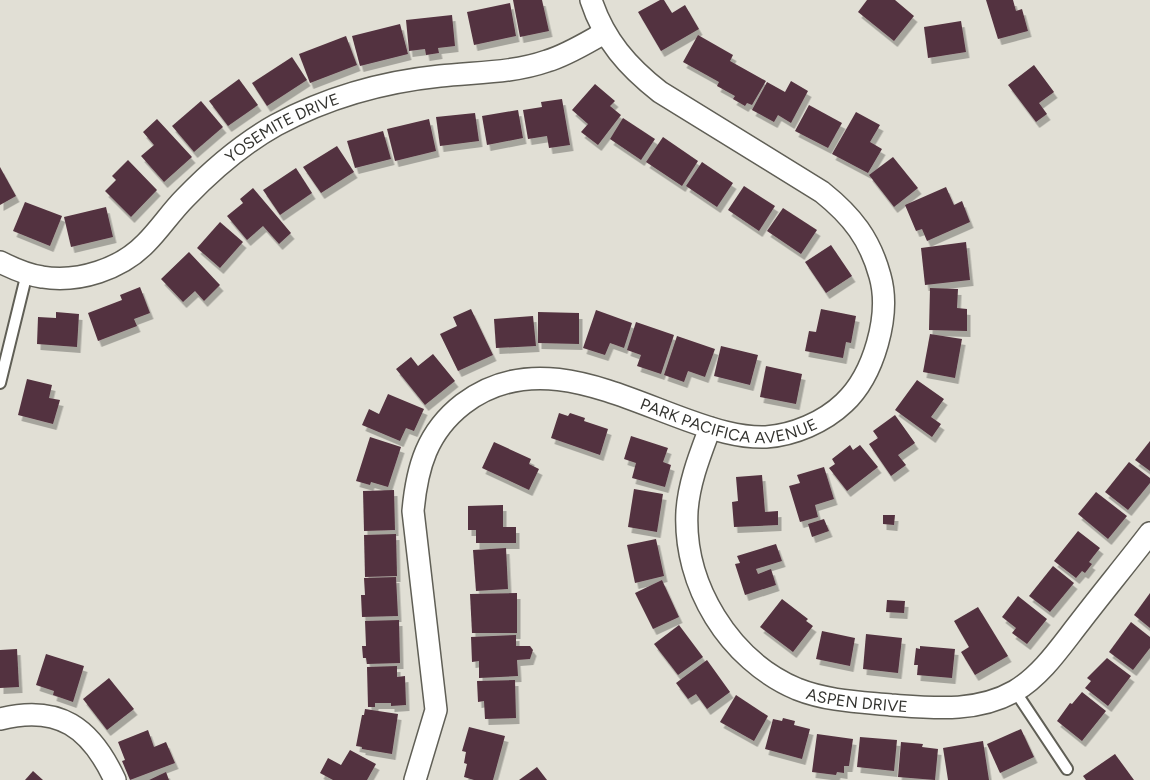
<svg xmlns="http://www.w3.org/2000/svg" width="1150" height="780" font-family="Figtree,sans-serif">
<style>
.building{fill:#53323f;filter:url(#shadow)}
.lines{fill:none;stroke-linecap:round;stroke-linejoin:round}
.service-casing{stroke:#605f56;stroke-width:14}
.minor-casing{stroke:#605f56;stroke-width:24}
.service{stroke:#fff;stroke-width:10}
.minor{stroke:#fff;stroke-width:21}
.labels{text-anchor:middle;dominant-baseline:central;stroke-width:6;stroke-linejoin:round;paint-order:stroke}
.street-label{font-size:16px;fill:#33332f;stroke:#fff}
</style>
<defs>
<filter id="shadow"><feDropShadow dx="3.5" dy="6" stdDeviation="0" flood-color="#0004"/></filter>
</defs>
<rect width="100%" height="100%" fill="#e1dfd5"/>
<g class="building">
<path d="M513,0H542L549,31L520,37Z"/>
<path d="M660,0H664L672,13L685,5L699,29L661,51L638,12Z"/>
<path d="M867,0H895L914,16L894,41L858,12Z"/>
<path d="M986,0H1013L1016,11L1022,9L1028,31L998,39Z"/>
<path d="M510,3L516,36L474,45L467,12Z"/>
<path d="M452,15L455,46L438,48L439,53L426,55L425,49L409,51L406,20Z"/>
<path d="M961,21L966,52L928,58L924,27Z"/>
<path d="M400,24L408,54L360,66L352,36Z"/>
<path d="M698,35L733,55L730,61L766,81L752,105L747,103L745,106L733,99L735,96L717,86L719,82L683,62Z"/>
<path d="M346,36L357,65L310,83L299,54Z"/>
<path d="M292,57L307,80L267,106L252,83Z"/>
<path d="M1034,65L1054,92L1039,103L1047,114L1036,122L1008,85Z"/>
<path d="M239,79L258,105L228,126L209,101Z"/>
<path d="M791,81L808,91L791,123L778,115L774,122L752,110L767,82L785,92Z"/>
<path d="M595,84L615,101L610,106L621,115L598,145L581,132L588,124L572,110Z"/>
<path d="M562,99L570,145L549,148L547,136L528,139L523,110L542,107L541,102Z"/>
<path d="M201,101L223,127L194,152L172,126Z"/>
<path d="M809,105L842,123L828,148L795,131Z"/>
<path d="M518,110L523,138L487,145L482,116Z"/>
<path d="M856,112L880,125L870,142L882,149L868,173L832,154Z"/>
<path d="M475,113L479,141L440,146L436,117Z"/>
<path d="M623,118L655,139L641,160L610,139Z"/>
<path d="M157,119L192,157L164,182L141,156L154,145L143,132Z"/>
<path d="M429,119L436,151L395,161L387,129Z"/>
<path d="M383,131L391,159L355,168L347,141Z"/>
<path d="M663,137L698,161L682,186L646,162Z"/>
<path d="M337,146L354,172L321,193L303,167Z"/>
<path d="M893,157L918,188L894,207L869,175Z"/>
<path d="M128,160L157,190L131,217L105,191L116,180L112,176Z"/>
<path d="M702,162L733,183L717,207L686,186Z"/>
<path d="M0,167L16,196L0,205Z"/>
<path d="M296,168L312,193L280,215L263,190Z"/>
<path d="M744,186L775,206L759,231L728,210Z"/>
<path d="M946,187L954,205L962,201L970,222L927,241L922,229L916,231L905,205Z"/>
<path d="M253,188L291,233L279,244L263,226L247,240L227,216L243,203L240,199Z"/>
<path d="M25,202L62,216L50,246L13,231Z"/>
<path d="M106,207L113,237L71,247L64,217Z"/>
<path d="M783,208L817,230L801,254L767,231Z"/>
<path d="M220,222L243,242L220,268L197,248Z"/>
<path d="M966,242L970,280L925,285L921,248Z"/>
<path d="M831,245L852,276L826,293L805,262Z"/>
<path d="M189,252L220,285L204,301L195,291L183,302L161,279Z"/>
<path d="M140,287L150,313L134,319L137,326L98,341L88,313L122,300L120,295Z"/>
<path d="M930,288L958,289L957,308L967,309V331L929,330Z"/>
<path d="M471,309L493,355L458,371L440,334L457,326L453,317Z"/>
<path d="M821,309L856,316L851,343L846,342L843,358L805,351L809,331L816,332Z"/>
<path d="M596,310L632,323L624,348L610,343L605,355L583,348Z"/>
<path d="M56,312L79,314L77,347L37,344L38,317L56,318Z"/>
<path d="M538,312L579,313V344L538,343Z"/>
<path d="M533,316L536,346L496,348L494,319Z"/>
<path d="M636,322L674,335L661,374L637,366L641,355L627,350Z"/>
<path d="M930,334L962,339L955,378L923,372Z"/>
<path d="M677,336L715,349L705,377L688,371L684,382L664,375Z"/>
<path d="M721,346L758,355L750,385L714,376Z"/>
<path d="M433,354L455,381L425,405L396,369L411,357L418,366Z"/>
<path d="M766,366L802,374L796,404L760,397Z"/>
<path d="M27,379L52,385L49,398L60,400L53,424L18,415Z"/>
<path d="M917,380L944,399L931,417L941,424L932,437L895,410Z"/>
<path d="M388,394L424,409L414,431L406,428L400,441L362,425L369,409L379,414Z"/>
<path d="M559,413L568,416L570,413L585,418L584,421L608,429L600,455L551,438Z"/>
<path d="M895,415L915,443L898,455L906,465L891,476L869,444L878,438L873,431Z"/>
<path d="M631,436L668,448L663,462L671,465L665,487L632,478L636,463L624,459Z"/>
<path d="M370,437L401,447L388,487L371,482L370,485L356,481Z"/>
<path d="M1150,441V471L1135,460Z"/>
<path d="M494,442L531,459L529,464L539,469L529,490L482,468Z"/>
<path d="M850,445L853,450L860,445L878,467L847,491L829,468L835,464L832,459Z"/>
<path d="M1129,462L1150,478V483L1128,510L1105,492Z"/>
<path d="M824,467L834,499L815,505L818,517L800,522L789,486L800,483L797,475Z"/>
<path d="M762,475L765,512L778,511V525L734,527L732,502L738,501L736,477Z"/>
<path d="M634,489L663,494L657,532L628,527Z"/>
<path d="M394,490L395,530L364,531L363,491Z"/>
<path d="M1096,492L1127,516L1108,539L1078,514Z"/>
<path d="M503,505V527H516V543H476V530H468V506Z"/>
<path d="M883,515H895L894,525L883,524Z"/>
<path d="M824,519L829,531L812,537L808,524Z"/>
<path d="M1078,531L1100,548L1089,562L1092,564L1085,573L1082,571L1076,578L1054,561Z"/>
<path d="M396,534L397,576L365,577L364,535Z"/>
<path d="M656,539L664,576L635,583L627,545Z"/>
<path d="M776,544L782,561L756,569L758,574L771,569L776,585L745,595L735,564L740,563L737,556Z"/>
<path d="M506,548L508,589L476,591L473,550Z"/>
<path d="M1053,566L1074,583L1050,612L1029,596Z"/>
<path d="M396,577L398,616L362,617L361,595H365L364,578Z"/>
<path d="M662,580L679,617L653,629L635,593Z"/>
<path d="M517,593V633H472L470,594Z"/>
<path d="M1150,593V628L1134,615Z"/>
<path d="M1018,596L1047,619L1027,644L1012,633L1016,628L1002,617Z"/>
<path d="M782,599L808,619L806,621L813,626L793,652L760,627Z"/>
<path d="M887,600L905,601L904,613L886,612Z"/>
<path d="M978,607L1008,656L975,675L961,652L969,647L954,621Z"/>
<path d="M399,620L400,663L367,664L366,658H363L362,646H366L365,621Z"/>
<path d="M1131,622L1150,637V648L1133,670L1109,652Z"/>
<path d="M679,625L703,657L678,675L654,644Z"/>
<path d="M822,631L855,638L850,666L816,659Z"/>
<path d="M866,634L902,638L898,673L863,669Z"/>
<path d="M516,635V646H530L533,650L530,659L517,660L518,676L479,678V661L472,662L471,637Z"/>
<path d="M920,646L955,649L952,678L917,675L918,665H914L916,648L920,649Z"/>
<path d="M17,649L19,687L0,688V650Z"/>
<path d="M46,654L84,666L73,702L53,695L54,691L36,685Z"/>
<path d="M1107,658L1131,676L1108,706L1085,688L1091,681L1087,678Z"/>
<path d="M707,660L730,692L707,709L696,694L688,699L676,683Z"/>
<path d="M397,666V677L405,676L406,705L391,706V703H375V707H368L367,667Z"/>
<path d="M109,678L134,709L107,730L83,699Z"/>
<path d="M515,680L516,718L485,719L484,701L478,702L477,681Z"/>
<path d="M1082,692L1106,711L1082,741L1057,721L1070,703L1072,704Z"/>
<path d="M736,695L768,716L754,741L720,722Z"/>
<path d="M365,709L398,714L392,754L362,749V747L356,746L362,715H364Z"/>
<path d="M783,718L795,721L794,725L810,729L802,759L765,749L773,719L782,721Z"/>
<path d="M469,727L505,736L493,780H474L464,777L467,764L464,763L466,752L462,751Z"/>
<path d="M1021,729L1034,757L1000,773L987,744Z"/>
<path d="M148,730L154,747L166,742L175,763L130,780L122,761L125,760L118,742Z"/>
<path d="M817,734L853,739L849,766H844V773L837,772L836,775L812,772Z"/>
<path d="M860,737L897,740L894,771L857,767Z"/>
<path d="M983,741L989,780H948L943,748Z"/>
<path d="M901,742L923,744L922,747L938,749L935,780L898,777Z"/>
<path d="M350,750L376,764L367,780H333L320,773L328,758L341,765Z"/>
<path d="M1115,754L1134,780H1086L1083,776Z"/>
<path d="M537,767L547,780H519Z"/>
<path d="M33,771L43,780H25Z"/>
<path d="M166,772L169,780H149Z"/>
</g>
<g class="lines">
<defs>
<g id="service">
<path d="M0,383L27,273"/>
<path d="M1015,691L1067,769"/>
</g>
<g id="minor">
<path id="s1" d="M0,262C14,269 27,275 42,277C79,283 121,269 146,243C160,229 171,212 185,198C212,170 242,144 276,125C328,97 382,82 440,76C476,72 513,73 547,61C567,55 586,43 604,33"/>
<path id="s2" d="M710,428C700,455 689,482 687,511C683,585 729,660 797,689C827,701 860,702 891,705C933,708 977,713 1015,691C1042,675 1061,646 1080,622C1103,592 1127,563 1150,533"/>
<path d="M0,719C59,704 91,728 115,780"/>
<path id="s3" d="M415,780L436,710L413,511C417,467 427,432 463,404C534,350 614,394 687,420C712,429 739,438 766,437C794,435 824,422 844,403C874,375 891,315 880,276C870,239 852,216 822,192L660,92C628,67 604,40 591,0"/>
</g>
</defs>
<use href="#service" class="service-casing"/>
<use href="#minor" class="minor-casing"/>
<use href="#service" class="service"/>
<use href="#minor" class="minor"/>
</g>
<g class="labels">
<g class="street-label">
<text stroke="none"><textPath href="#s1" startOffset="339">YOSEMITE DRIVE</textPath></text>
<text stroke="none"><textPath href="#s3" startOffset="674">PARK PACIFICA AVENUE</textPath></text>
<text stroke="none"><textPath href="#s2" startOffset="370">ASPEN DRIVE</textPath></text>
</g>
</g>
</svg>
